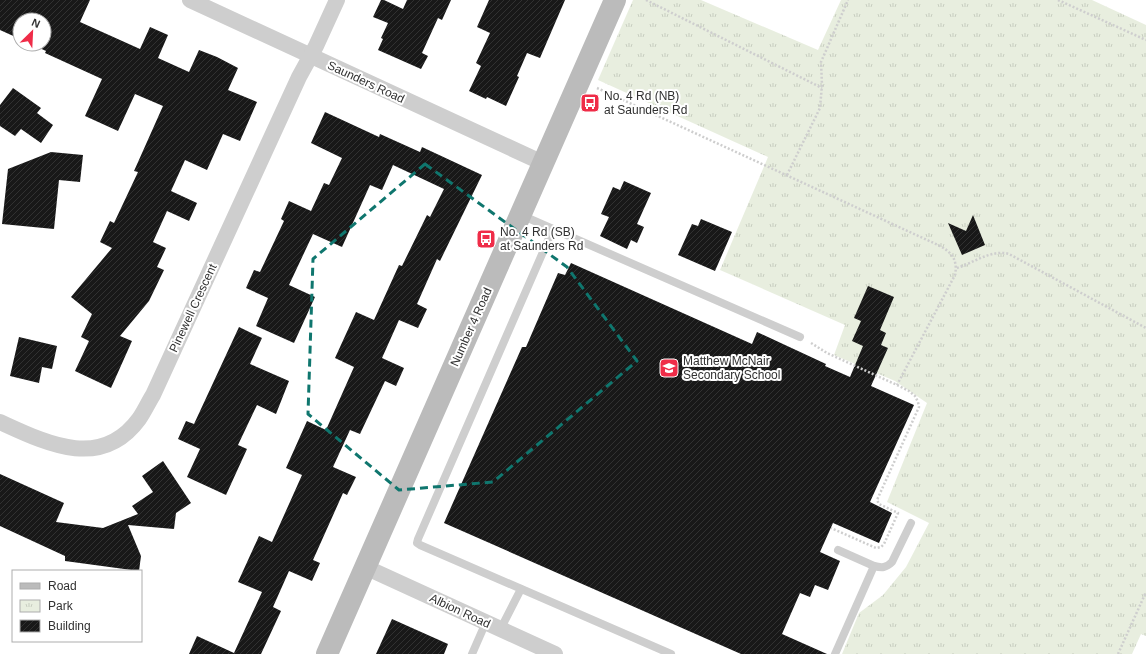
<svg xmlns="http://www.w3.org/2000/svg" width="1146" height="654" font-family="Arial,sans-serif">
<style>
.park{fill:url(#park-tufts)}
.building{fill:url(#building-hatch)}
.lines{fill:none;stroke-linecap:round;stroke-linejoin:round}
.path{stroke:#cecece;stroke-width:2.5;stroke-dasharray:2 2;stroke-linecap:butt}
.lane{stroke:#cecece;stroke-width:8}
.street{stroke:#cecece;stroke-width:16}
.secondary{stroke:#bbb;stroke-width:22}
.marked{fill:none;stroke:#0f766e;stroke-width:3;stroke-dasharray:8 5;stroke-linejoin:round}
.labels{text-anchor:middle;dominant-baseline:central;stroke-width:4;stroke-linejoin:round;paint-order:stroke}
.street-label{font-size:12px;fill:#313131;stroke:#fff}
.poi-label{font-size:12px;fill:#313131;stroke:#fff;text-anchor:start}
</style>
<defs>
<pattern id="park-tufts" width="24" height="20" patternUnits="userSpaceOnUse"><rect width="24" height="20" fill="#e8eedf"/><path d="M3 7l-1-3M5 7V3M7 7l1-3M15 17l-1-3M17 17v-4M19 17l1-3" fill="none" stroke="#c7cdc0"/></pattern>
<pattern id="building-hatch" width="6" height="6" patternUnits="userSpaceOnUse"><rect width="6" height="6" fill="#181818"/><path d="M-1 1l2-2M0 6l6-6M5 7l2-2" fill="none" stroke="#313131"/></pattern>
</defs>
<rect width="100%" height="100%" fill="#fff"/>
<path class="park" d="M633,0H701L818,50L841,0H1092L1146,25V636L1141,634L1132,654H842L859,613L883,595L906,567L929,523L887,502L927,403L895,381L834,355L845,325L720,270L768,157L598,80Z"/>
<g class="building">
<path d="M0,0H90L80,22L140,49L150,27L168,35L158,58L189,72L199,50L217,57L238,68L228,90L257,102L240,141L223,134L207,170L185,160L171,191L197,203L189,221L167,211L153,242L166,248L157,267L164,270L149,301L120,336L132,341L111,388L75,371L89,341L81,337L92,314L71,297L112,248L100,242L110,221L114,223L138,172L134,171L163,106L135,94L118,131L85,116L102,79L45,53L46,51L31,44H44V20H20V39L0,30Z"/>
<path d="M381,0H384L403,9L407,0H451L442,20L438,18L422,53L428,56L421,69L378,50L383,39L381,38L388,23L373,17Z"/>
<path d="M489,0H565L540,58L527,53L517,76L519,77L506,106L487,97L486,99L469,91L481,66L476,63L490,33L477,27Z"/>
<path d="M13,88L41,108L37,113L53,125L41,143L21,129L15,136L0,126V105Z"/>
<path d="M325,112L379,137L380,134L420,152L422,147L482,175L440,261L437,259L417,304L427,309L418,328L399,320L382,358L404,368L396,386L385,381L360,434L350,430L333,467L356,477L347,495L343,493L313,560L320,563L312,581L289,571L273,607L281,611L261,654H189L197,636L234,653L262,592L238,582L259,536L272,542L302,475L286,468L307,421L326,430L354,367L335,358L356,312L374,320L399,265L402,266L427,215L430,217L444,189L393,165L382,190L370,185L342,247L313,234L289,285L315,297L294,343L256,326L268,298L246,288L254,270L260,272L284,221L281,219L289,201L311,211L324,183L329,185L342,158L311,143Z"/>
<path d="M51,152L83,155L80,182L59,180L54,229L2,224L8,169Z"/>
<path d="M624,181L651,193L637,224L644,227L637,243L631,240L627,249L600,236L609,217L601,214L613,187L620,190Z"/>
<path d="M973,215L985,245L962,255L948,223L966,231Z"/>
<path d="M701,219L732,232L715,271L678,255L692,224L698,226Z"/>
<path d="M571,263L752,344L757,332L826,364L825,366L850,377L863,346L852,341L861,321L854,318L868,286L894,297L880,330L886,333L881,345L888,348L871,386L914,405L870,502L892,513L879,543L833,523L820,552L840,561L828,590L815,585L810,597L800,593L782,634L827,654H741L444,523L522,347H526L558,273L565,275Z"/>
<path d="M239,327L262,338L250,364L289,381L276,414L257,405L238,445L247,449L226,495L187,477L200,449L178,439L186,421L194,424Z"/>
<path d="M19,337L57,346L52,369L42,367L39,383L10,376Z"/>
<path d="M163,461L191,503L176,513L174,529L128,525L141,556L139,571L65,561V556L0,526V474L64,503L56,522L103,528L138,514L132,506L153,492L142,476Z"/>
<path d="M392,619L448,644L444,654H376Z"/>
</g>
<g class="lines">
<g class="path">
<path d="M646,0L822,88"/>
<path d="M1058,0L1146,40"/>
<path d="M597,88L938,245C952,252 958,260 955,275L897,385"/>
<path d="M787,175L820,108L822,85L821,62L848,0"/>
<path d="M957,268C973,263 992,249 1009,254L1146,328"/>
<path d="M811,343L827,353L897,385L909,391L915,396L918,402L919,407L877,500L879,504L898,513L884,544L881,547L876,548L831,528"/>
<path d="M1118,654L1146,592"/>
</g>
<g class="lane">
<path d="M521,215L800,337"/>
<path d="M553,229L418,539L417,543L420,545L671,654"/>
<path d="M838,550L874,566"/>
<path d="M500,630L521,589"/>
<path d="M472,654L486,622"/>
<path d="M835,654L874,566C882,568 886,568 892,562L911,523"/>
</g>
<g class="street">
<path d="M190,0L543,163"/>
<path d="M0,422C46,443 101,471 139,419C144,412 148,403 153,395L299,77L316,46L337,0"/>
<path d="M365,567L555,654"/>
</g>
<path class="secondary" d="M327,654L615,0"/>
</g>
<path class="marked" d="M425,164L567,267L637,361L493,482L399,490L308,414L313,259Z"/>
<defs>
<symbol id="bus-square" viewBox="-11 -11 22 22"><rect x="-9" y="-9" width="18" height="18" rx="4" fill="#ef2c48" stroke="#fff"/><path d="M-5-6H5V4H4V6H2V4H-2V6H-4V4H-5ZM-3.5-4V0h7V-4ZM-3.5 1.2v1.5H-2V1.2ZM2 1.2v1.5H3.5V1.2Z" fill="#fff"/></symbol>
<symbol id="school-square" viewBox="-11 -11 22 22"><rect x="-9" y="-9" width="18" height="18" rx="4" fill="#ef2c48" stroke="#fff"/><path d="M0-5L7-2L0 1L-7-2ZM-4 1L0 2.5L4 1V4Q0 6-4 4Z" fill="#fff"/></symbol>
</defs>
<g fill-rule="evenodd">
<use href="#bus-square" x="579" y="92" width="22" height="22"/>
<use href="#bus-square" x="475" y="228" width="22" height="22"/>
<use href="#school-square" x="658" y="357" width="22" height="22"/>
</g>
<g class="labels">
<g class="street-label">
<text transform="translate(366 82) rotate(25)">Saunders Road</text>
<text transform="translate(193 308) rotate(-65)">Pinewell Crescent</text>
<text transform="translate(471 327) rotate(-66)">Number 4 Road</text>
<text transform="translate(460 611) rotate(25)">Albion Road</text>
</g>
<g class="poi-label">
<text x="604" y="96">No. 4 Rd (NB)<tspan x="604" dy="14">at Saunders Rd</tspan></text>
<text x="500" y="232">No. 4 Rd (SB)<tspan x="500" dy="14">at Saunders Rd</tspan></text>
<text x="683" y="361">Matthew McNair<tspan x="683" dy="14">Secondary School</tspan></text>
</g>
</g>
<rect x="12" y="570" width="130" height="72" fill="#ffffff" stroke="#adadad"/>
<rect x="20" y="583" width="20" height="6" fill="#bbbbbb" stroke="#adadad"/>
<text x="48" y="590" font-size="12" fill="#313131">Road</text>
<rect x="20" y="600" width="20" height="12" fill="url(#park-tufts)" stroke="#adadad"/>
<text x="48" y="610" font-size="12" fill="#313131">Park</text>
<rect x="20" y="620" width="20" height="12" fill="url(#building-hatch)" stroke="#adadad"/>
<text x="48" y="630" font-size="12" fill="#313131">Building</text>
<g transform="translate(32 32) rotate(24)"><circle r="19" fill="#ffffff" stroke="#adadad"/>
<path d="M0-3L7 15L0 10L-7 15Z" fill="#ef2c48"/>
<text y="-6" font-size="11" font-weight="bold" text-anchor="middle" fill="#313131">N</text>
</g>
</svg>
